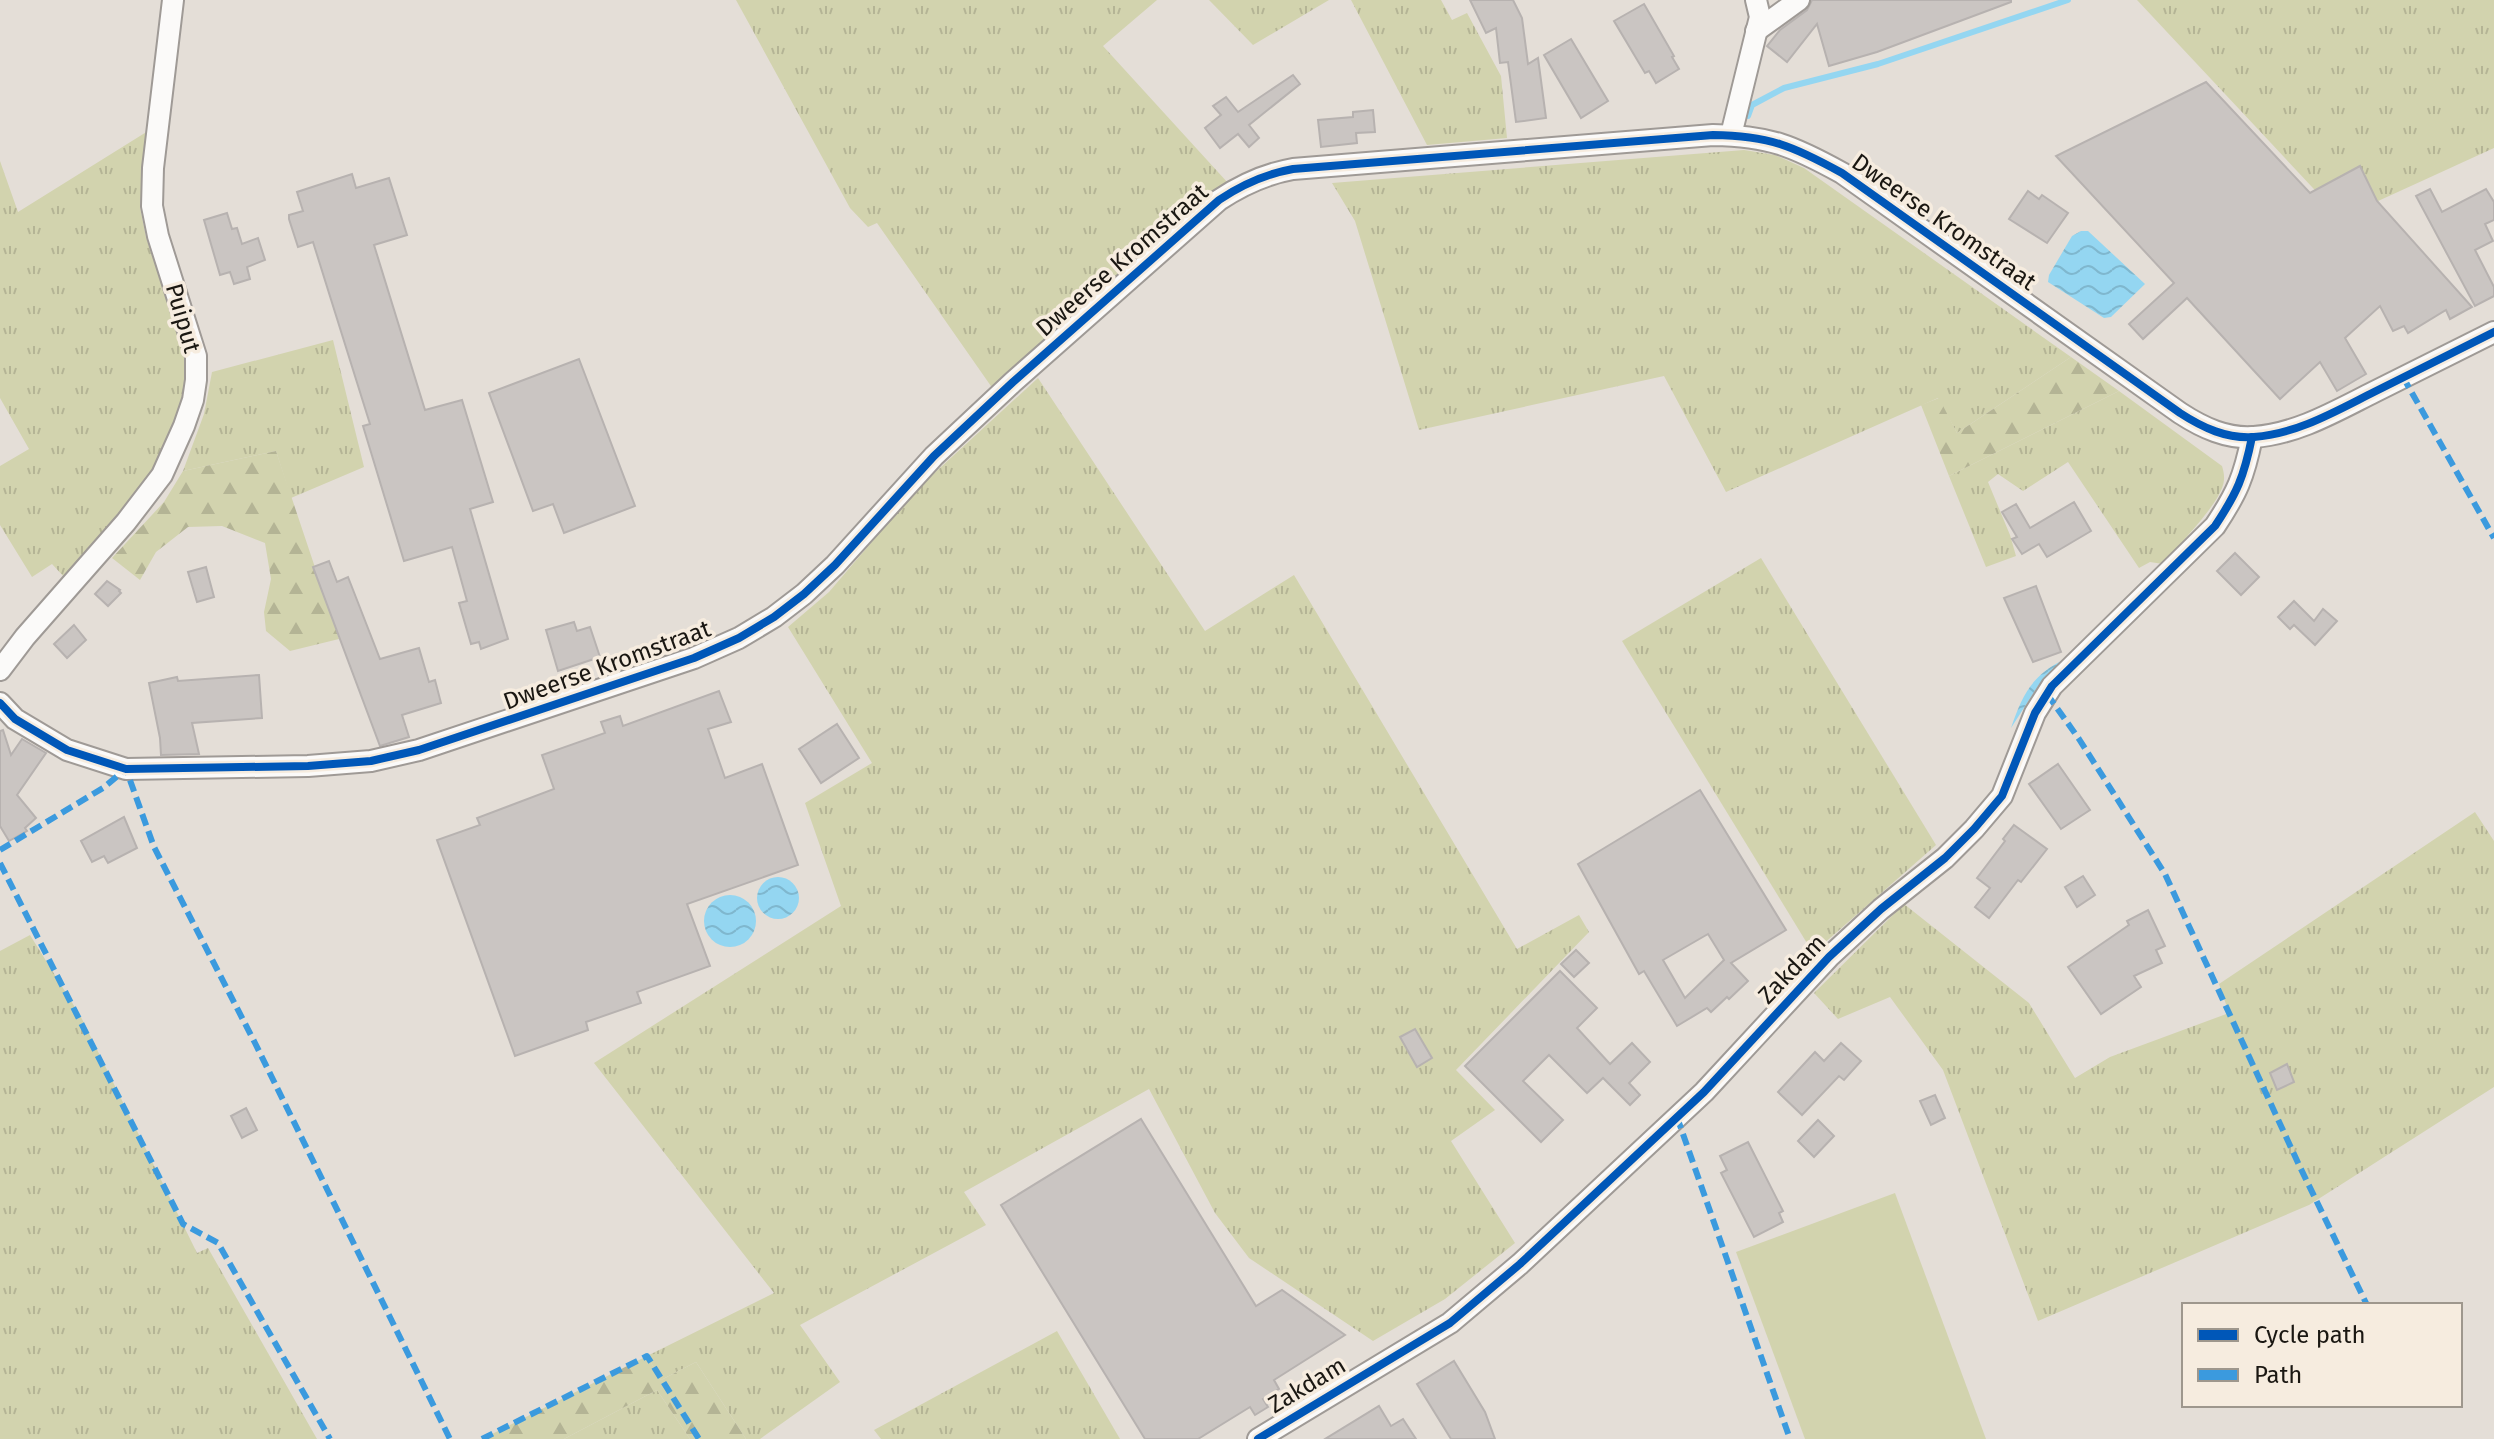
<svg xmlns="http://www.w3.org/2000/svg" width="2494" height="1439" font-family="'Fira Sans',sans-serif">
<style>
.grass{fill:url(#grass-tufts)}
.forest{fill:url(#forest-firs)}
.pitch{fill:#d2d3ae}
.water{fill:url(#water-waves)}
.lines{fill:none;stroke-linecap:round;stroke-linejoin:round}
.stream{stroke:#94d6f1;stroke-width:6}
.building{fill:#cac5c2;stroke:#b7b2b0;stroke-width:2;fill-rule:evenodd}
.minor-casing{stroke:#9f9a96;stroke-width:24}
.minor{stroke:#fbfaf9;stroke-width:20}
.quiet{stroke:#3b9ade;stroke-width:6;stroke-dasharray:12 6;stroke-linecap:butt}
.cycleway-casing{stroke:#f6ecdf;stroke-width:13}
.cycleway{stroke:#0057b8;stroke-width:8}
.labels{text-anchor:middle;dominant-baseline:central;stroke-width:7;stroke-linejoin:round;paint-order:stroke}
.street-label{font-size:24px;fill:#1a1712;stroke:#f6ecdf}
</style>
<defs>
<pattern id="grass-tufts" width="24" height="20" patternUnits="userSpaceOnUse" patternTransform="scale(2)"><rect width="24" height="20" fill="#d2d3ae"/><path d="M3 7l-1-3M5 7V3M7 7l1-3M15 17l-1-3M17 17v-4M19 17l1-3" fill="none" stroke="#b4b495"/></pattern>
<pattern id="forest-firs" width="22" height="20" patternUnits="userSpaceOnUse" patternTransform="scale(2)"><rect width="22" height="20" fill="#d2d3ae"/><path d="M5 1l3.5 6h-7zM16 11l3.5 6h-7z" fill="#b4b495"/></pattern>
<pattern id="water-waves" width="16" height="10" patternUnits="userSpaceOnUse" patternTransform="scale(2)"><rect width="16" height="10" fill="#94d6f1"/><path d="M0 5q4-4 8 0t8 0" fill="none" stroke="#7fb7ce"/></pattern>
</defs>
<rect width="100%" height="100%" fill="#e4ded7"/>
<g class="grass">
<path d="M736,0H1157L1103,46L1228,183L993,389L877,223L868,227L850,208Z"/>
<path d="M1209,0H1329L1253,45Z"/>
<path d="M1351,0H1441L1452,20L1467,13L1501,76L1507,138L1427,145Z"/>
<path d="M2137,0H2494V148L2341,218Z"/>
<path d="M148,131L140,207L146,237L183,348L187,374L184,405L172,437L145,486L66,579L52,564L32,577L0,525V466L29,449L0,398V161L18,212Z"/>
<path d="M1744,150L1775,155L1804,168L2071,357L1957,433L1938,398L1726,492L1664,376L1419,430L1355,221L1332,183Z"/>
<path d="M333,340L364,467L291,498L276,451L183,471L204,414L212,372Z"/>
<path d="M1038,378L1205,631L1294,575L1517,949L1579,915L1589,932L1456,1070L1495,1110L1451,1141L1515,1243L1445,1299L1373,1341L1249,1258L1215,1213L1149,1089L964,1192L986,1225L800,1325L840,1382L760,1439H746L696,1362L661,1380L647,1356L774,1293L594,1063L841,906L805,803L872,763L788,627L829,592L917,489Z"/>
<path d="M2119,391L2222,466C2224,473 2225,478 2223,485C2217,507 2178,545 2163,564L2150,562L2139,568L2068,462L2023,491L1998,474L1988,482L2010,535L2016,556L1986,567L1949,476Z"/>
<path d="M1761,558L1936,845L1813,953L1622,641Z"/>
<path d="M2475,812L2494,841V1087L2309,1205L2038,1321L1943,1070L1890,997L1838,1019L1814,993L1904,904L2029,1003L2075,1078L2110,1057L2229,1013L2219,984Z"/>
<path d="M30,935L81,1017L197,1253L208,1248L317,1439H0V951Z"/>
<path d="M1057,1331L1120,1439H881L874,1430Z"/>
<path d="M657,1390L690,1439H564Z"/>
</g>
<g class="forest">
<path d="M2071,357L2119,391L1949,476L1921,405L1939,398L1957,433Z"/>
<path d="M276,451L339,639L290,651L266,631L264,612L271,579L265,543L222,526L188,527L156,552L140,580L112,558L164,502L183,471Z"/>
<path d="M647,1356L661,1380L696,1362L746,1439H690L657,1390L564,1439H482Z"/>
</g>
<path class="pitch" d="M1895,1193L1986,1439H1805L1736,1252Z"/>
<g class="water">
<path d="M2081,231H2088L2145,284L2111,317L2104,318L2048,282L2049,275L2072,236Z"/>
<path d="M2063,660L2038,686L2011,728C2022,696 2031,676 2063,660Z"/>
<circle cx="778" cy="898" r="21"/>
<circle cx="730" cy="921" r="26"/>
</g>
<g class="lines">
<path class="stream" d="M1748,116L1752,105L1784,88L1878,64L2068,0"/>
</g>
<g class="building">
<path d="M1470,0H1513L1522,18L1528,64L1538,58L1546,118L1516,122L1508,62L1500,63L1496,28L1486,33Z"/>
<path d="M1812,0H2011V2L1877,52L1829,66L1817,24L1787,62L1767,46L1780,30L1807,10Z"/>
<path d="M1644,4L1674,56L1672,57L1679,69L1656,83L1649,71L1645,73L1614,21Z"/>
<path d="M1571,39L1608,101L1581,118L1544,55Z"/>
<path d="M1293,75L1300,84L1249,125L1259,138L1249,147L1238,134L1220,148L1205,128L1221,115L1213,106L1226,97L1238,112Z"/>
<path d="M2206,82L2310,193L2360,166L2377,201L2472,307L2450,319L2446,310L2408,333L2404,326L2393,331L2380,306L2345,338L2366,374L2337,391L2320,362L2280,399L2187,298L2143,339L2129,324L2174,283L2056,156Z"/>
<path d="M1373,110L1375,132L1356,133L1357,143L1321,147L1318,120L1353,117V112Z"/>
<path d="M352,174L356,188L389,178L407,235L374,245L425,410L462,400L493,502L470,509L508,639L481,649L479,642L471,644L459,603L467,601L452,547L404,561L363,426L370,424L313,242L298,247L289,219V215L303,211L297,192Z"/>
<path d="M2430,189L2442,212L2486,189L2494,202V220L2485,224L2493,241L2475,250L2494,287V296L2475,306L2416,196Z"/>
<path d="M2028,191L2039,199L2042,195L2068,213L2047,243L2009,219Z"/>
<path d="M227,213L232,229L237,228L242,244L258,238L265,260L247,267L250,279L234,284L230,272L220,275L204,220Z"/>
<path d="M579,359L635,506L564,533L553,504L533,511L489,393Z"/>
<path d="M2074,502L2091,531L2047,557L2039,544L2022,554L2012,539L2017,537L2002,512L2016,504L2030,528Z"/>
<path d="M2235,553L2259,577L2241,595L2217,571Z"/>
<path d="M329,561L337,582L348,577L380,659L419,648L429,682L435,680L441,703L402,715L409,737L380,746L313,567Z"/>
<path d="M206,567L214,597L197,602L188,572Z"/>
<path d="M107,581L120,590L119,591L121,593L108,606L95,594Z"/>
<path d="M2036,586L2061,652L2033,662L2004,598Z"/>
<path d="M2294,601L2314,621L2323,609L2337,621L2315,645L2294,625L2290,629L2278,617Z"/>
<path d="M574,622L577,631L590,627L600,657L558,671L546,630Z"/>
<path d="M74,625L86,640L67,658L54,644Z"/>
<path d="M259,675L262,718L192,723L199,754L161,755L160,738L149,683L177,677L178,681Z"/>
<path d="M719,691L731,722L708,729L725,778L762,764L798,865L687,904L710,966L637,992L641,1003L586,1022L588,1030L515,1056L437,840L480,825L477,818L554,789L542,755L605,733L601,722L620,716L623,726Z"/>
<path d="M837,724L859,758L821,783L799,749Z"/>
<path d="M3,730L11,755L22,739L46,753L17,795L36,818L25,828L27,831L9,841L0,826V731Z"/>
<path d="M2058,764L2090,810L2061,829L2029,784Z"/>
<path d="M1700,790L1786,930L1731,963L1748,981L1729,999L1727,997L1711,1012L1707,1008L1677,1026L1644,971L1639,974L1578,864ZM1708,934L1724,960L1685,998L1663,960Z"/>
<path d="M124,817L137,848L108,863L104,856L92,862L81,841Z"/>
<path d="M2014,825L2047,849L2021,882L2018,880L1989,918L1975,907L1990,888L1977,878L2005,841L2003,839Z"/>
<path d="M2083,876L2095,895L2077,907L2065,887Z"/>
<path d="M2148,910L2165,946L2156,950L2162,963L2134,976L2141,987L2101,1014L2068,967L2129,925L2127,921Z"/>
<path d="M1576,950L1589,963L1574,977L1561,964Z"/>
<path d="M1560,971L1597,1008L1577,1028L1610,1064L1632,1043L1650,1062L1629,1083L1640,1095L1630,1105L1603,1078L1587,1093L1549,1055L1523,1081L1563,1120L1541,1142L1465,1066Z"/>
<path d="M1415,1029L1432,1058L1417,1067L1400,1037Z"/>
<path d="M1841,1043L1861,1061L1844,1080L1839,1076L1802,1115L1778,1092L1815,1052L1824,1061Z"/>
<path d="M2287,1064L2294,1082L2277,1090L2270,1073Z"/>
<path d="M1935,1095L1945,1118L1931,1125L1920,1101Z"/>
<path d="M246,1108L257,1130L242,1138L231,1116Z"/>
<path d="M1141,1119L1256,1306L1282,1290L1345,1335L1274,1380L1279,1389L1263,1399L1268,1407L1255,1415L1250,1407L1198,1439H1145L1001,1205Z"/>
<path d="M1818,1120L1834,1136L1814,1157L1798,1141Z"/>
<path d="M1748,1142L1783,1211L1779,1213L1783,1222L1754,1237L1721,1173L1727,1170L1720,1156Z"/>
<path d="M1454,1361L1485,1412L1495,1439H1451L1417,1384Z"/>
<path d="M1379,1406L1391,1426L1403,1419L1416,1439H1325Z"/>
</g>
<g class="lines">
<defs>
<g id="minor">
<path d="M1756,31L1799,0"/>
<path d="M1731,135L1760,17L1756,0"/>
<path d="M0,670L25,637L126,522L162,475L184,426L193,400L196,380V356L158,236L152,206L153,168L173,0"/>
<path d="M0,703L15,719L67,750L126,769L308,766L371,761L419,750L694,658L739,638L774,617L804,594L835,565L934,456L1013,382L1219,200C1243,184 1265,174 1293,169L1713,135C1770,136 1793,146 1842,173L2180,413C2203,428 2227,439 2254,437C2297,434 2336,411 2374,392C2414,372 2454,352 2494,332"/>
<path d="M1258,1439L1450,1323L1520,1264L1704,1092L1829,957L1881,909L1945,858L1974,829L2002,796L2035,713L2052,686L2215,526C2237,493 2244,477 2252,437"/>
</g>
</defs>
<use href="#minor" class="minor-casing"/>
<use href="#minor" class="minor"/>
<g class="quiet">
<path d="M2403,377L2494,538"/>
<path d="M2047,694L2079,739L2165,874L2299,1165L2367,1305"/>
<path d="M0,850L103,788L126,769L154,847L255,1043L450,1439"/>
<path d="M0,863L183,1224L218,1243L330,1439"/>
<path d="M1677,1117L1790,1439"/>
<path d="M482,1439L647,1356L699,1439"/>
</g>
<defs>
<g id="cycleway">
<path d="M0,703L15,719L67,750L126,769L308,766L371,761L419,750L694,658L739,638L774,617L804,594L835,565L934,456L1013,382L1219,200C1243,184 1265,174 1293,169L1713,135C1770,136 1793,146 1842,173L2180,413C2203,428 2227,439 2254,437C2297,434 2336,411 2374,392C2414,372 2454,352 2494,332"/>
<path d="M1258,1439L1450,1323L1520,1264L1704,1092L1829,957L1881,909L1945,858L1974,829L2002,796L2035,713L2052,686L2215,526C2237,493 2244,477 2252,437"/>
</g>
</defs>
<use href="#cycleway" class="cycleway-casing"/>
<use href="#cycleway" class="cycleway"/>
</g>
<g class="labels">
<g class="street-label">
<text transform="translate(1944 222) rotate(35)">Dweerse Kromstraat</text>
<text transform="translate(1122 260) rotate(-41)">Dweerse Kromstraat</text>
<text transform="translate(183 318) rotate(74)">Puiput</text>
<text transform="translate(607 665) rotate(-20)">Dweerse Kromstraat</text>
<text transform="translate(1792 969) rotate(-46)">Zakdam</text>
<text transform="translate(1307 1385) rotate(-31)">Zakdam</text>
</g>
</g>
<rect x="2182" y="1303" width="280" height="104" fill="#f6ecdf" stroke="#9e978d" stroke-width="2"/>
<rect x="2198" y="1329" width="40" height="12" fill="#0057b8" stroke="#9e978d" stroke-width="2"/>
<text x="2254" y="1343" font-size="24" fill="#1a1712">Cycle path</text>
<rect x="2198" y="1369" width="40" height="12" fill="#3b9ade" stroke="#9e978d" stroke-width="2"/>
<text x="2254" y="1383" font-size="24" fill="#1a1712">Path</text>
</svg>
